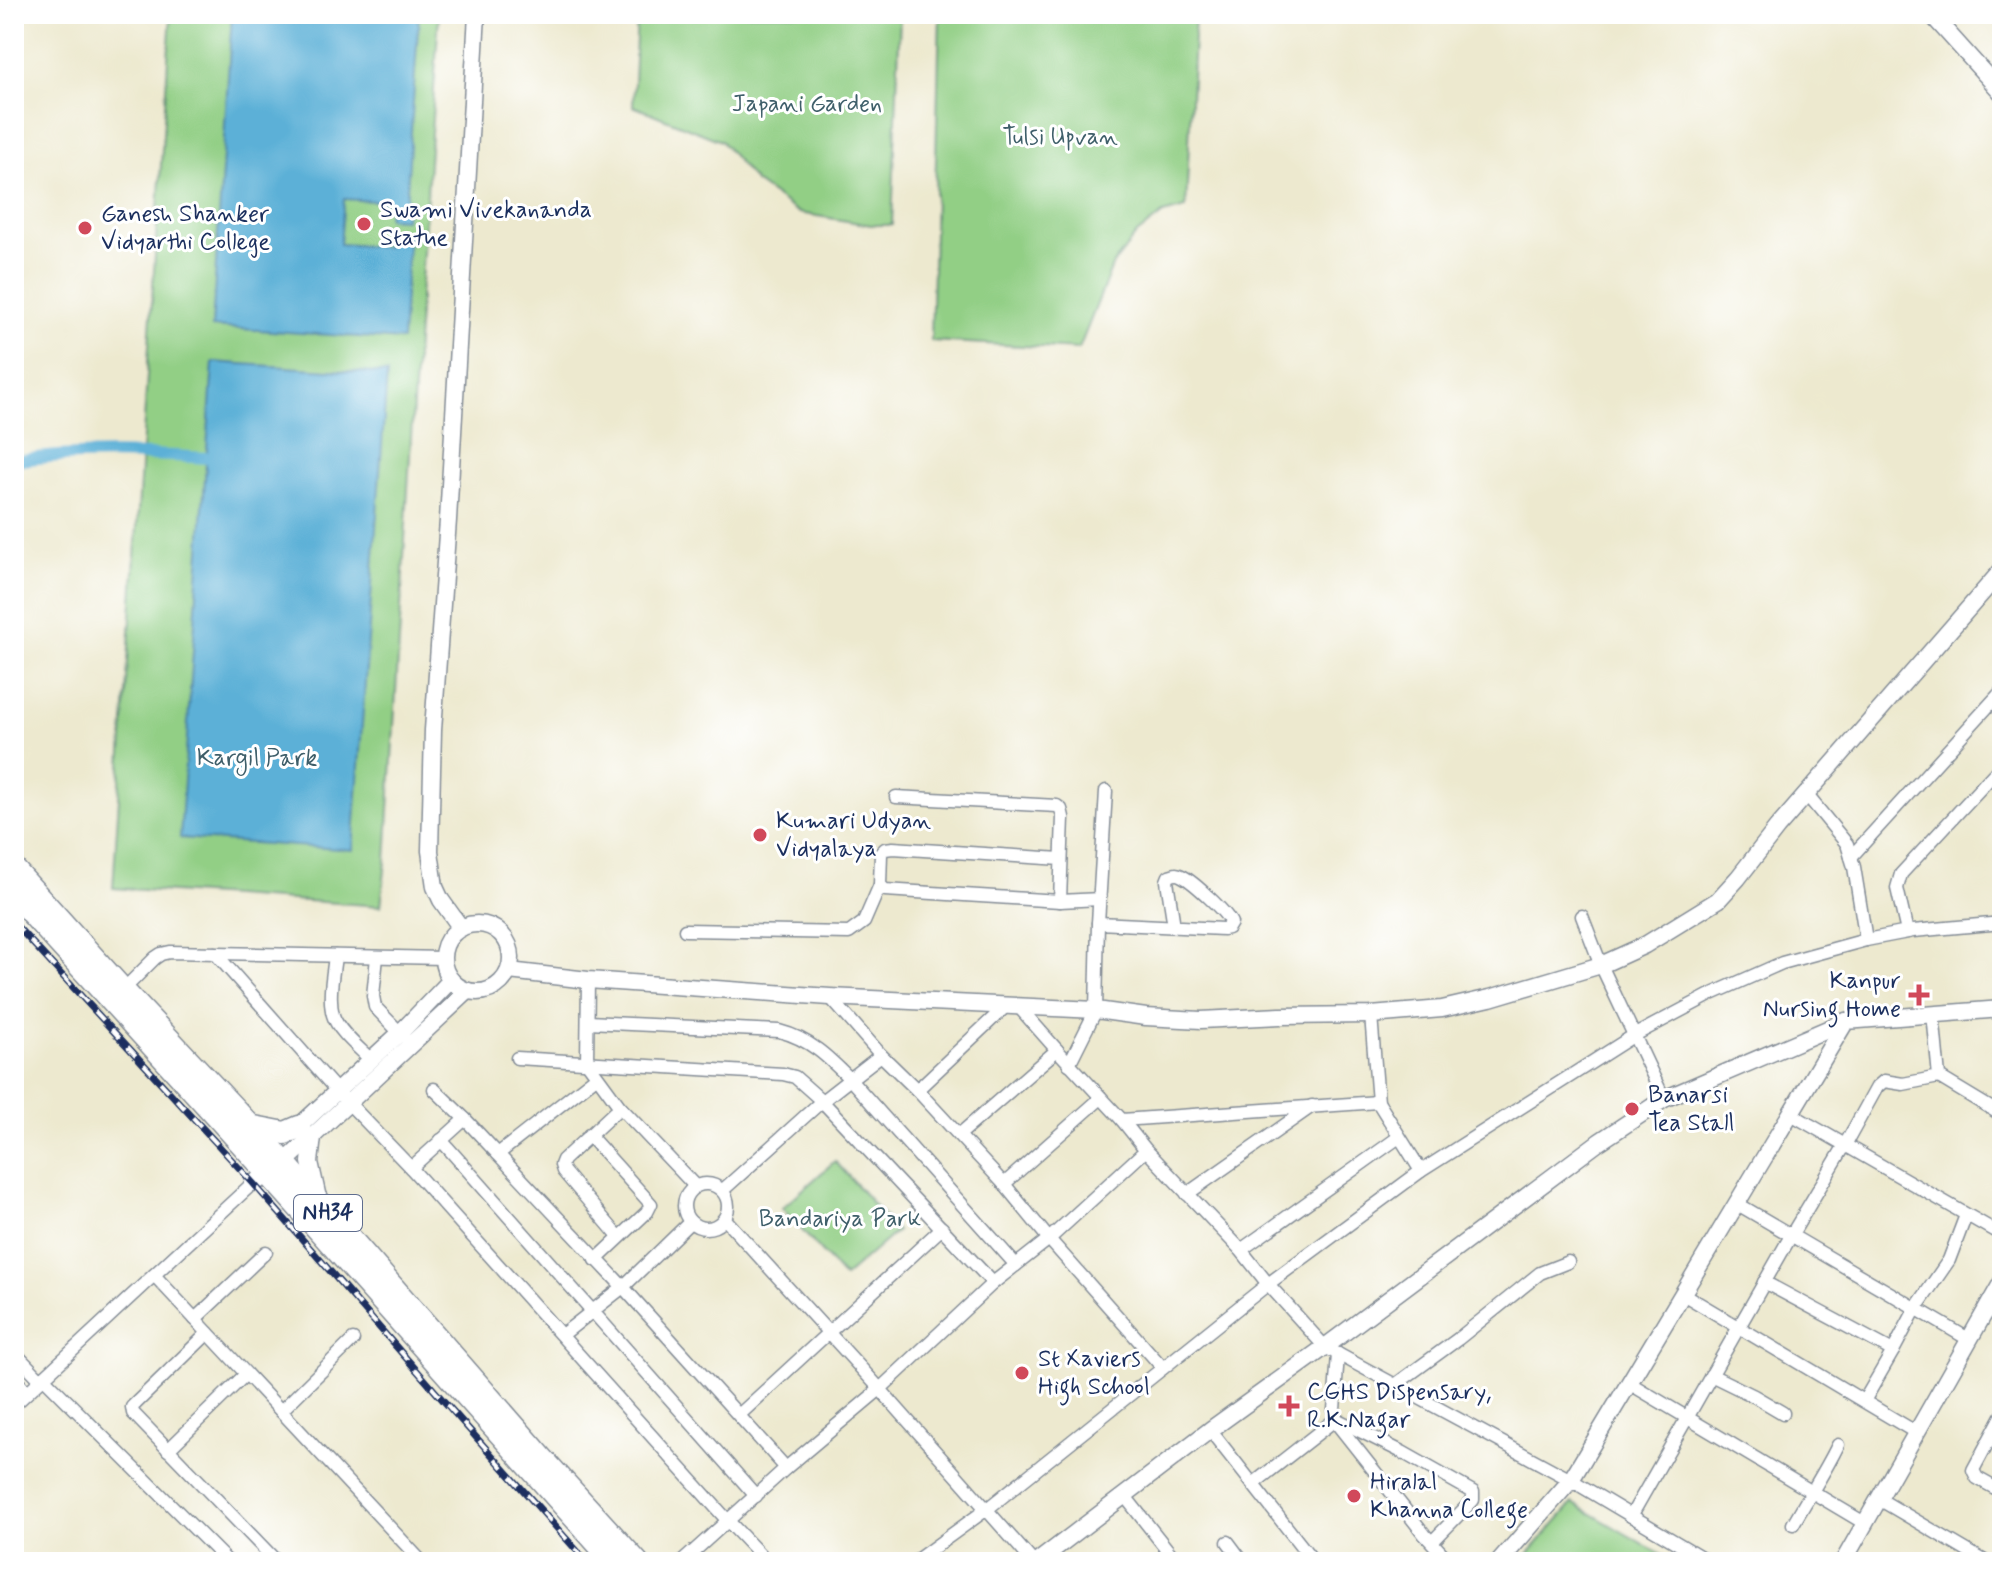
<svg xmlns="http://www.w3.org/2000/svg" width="2016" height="1576" font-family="Mynerve,sans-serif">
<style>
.green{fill:#92cf85;stroke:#567f72;stroke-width:2}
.water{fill:#5bb0d7;stroke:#3b709a;stroke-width:2}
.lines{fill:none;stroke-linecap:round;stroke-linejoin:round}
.canal{stroke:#5bb0d7;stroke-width:12}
.street-casing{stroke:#848c96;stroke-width:15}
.secondary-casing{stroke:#848c96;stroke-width:19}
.highway-casing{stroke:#848c96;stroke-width:25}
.street{stroke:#fff;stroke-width:12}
.secondary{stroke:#fff;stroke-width:16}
.highway{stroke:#fff;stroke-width:22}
.rail-casing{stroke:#1b2f5e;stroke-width:7}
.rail{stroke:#fff;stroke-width:4;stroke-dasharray:12;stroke-linecap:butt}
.poi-dot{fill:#d1495b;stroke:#fff;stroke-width:3}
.labels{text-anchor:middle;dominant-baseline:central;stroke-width:6;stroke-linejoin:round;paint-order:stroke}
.shield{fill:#fff;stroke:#5f6d8e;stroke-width:2}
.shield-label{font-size:22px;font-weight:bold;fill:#1b2f5e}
.park-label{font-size:24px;fill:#3f5f6a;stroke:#fff}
.poi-label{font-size:24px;fill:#1b2f5e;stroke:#fff;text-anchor:start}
</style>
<rect width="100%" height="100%" fill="#fff"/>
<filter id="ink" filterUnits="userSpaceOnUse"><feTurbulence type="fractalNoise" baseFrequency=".0125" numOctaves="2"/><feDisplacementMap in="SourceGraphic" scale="16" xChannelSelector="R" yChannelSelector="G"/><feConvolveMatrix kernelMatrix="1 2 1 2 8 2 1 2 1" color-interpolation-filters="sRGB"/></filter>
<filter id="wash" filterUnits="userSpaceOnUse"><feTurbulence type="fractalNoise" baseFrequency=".006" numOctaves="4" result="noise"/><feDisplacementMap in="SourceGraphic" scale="32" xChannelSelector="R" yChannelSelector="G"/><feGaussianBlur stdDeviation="1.8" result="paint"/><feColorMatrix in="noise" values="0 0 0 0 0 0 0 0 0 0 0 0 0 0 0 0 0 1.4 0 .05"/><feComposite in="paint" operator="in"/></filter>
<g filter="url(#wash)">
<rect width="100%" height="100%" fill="#ede9cf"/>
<g class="green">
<path d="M171,14H439L414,387L386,861L381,906L113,888Z"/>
<path d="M637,14H900L892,225H871L799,213L755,182L721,141L633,106Z"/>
<path d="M940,14H1195L1186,208L1163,214L1137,234L1113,264L1079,349L931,341Z"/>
<path d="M835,1161L897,1231L844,1277L782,1208Z"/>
<path d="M1573,1503L1674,1562H1521Z"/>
</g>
<g class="water">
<path d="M232,14H419L405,219L388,218L389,202L344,199L340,244L385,247L386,232L409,233L402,340L212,327Z"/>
<path d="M213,362L387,374L353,850L180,838Z"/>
</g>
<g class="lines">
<path class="canal" d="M14,461C78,451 143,454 207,458"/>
</g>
</g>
<g filter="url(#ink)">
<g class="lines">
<defs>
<g id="street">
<path d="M1806,794L1847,844L1854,867L1866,940"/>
<path d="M896,797L1057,806L1061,809L1063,817L1060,901L885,890L880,885L881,853L885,849L893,848L1061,859"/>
<path d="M1851,857L2002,691"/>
<path d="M1060,901L1100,899"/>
<path d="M1582,916L1601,965L1664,1099"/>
<path d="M1098,923L1223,929L1228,928L1231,923C1226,912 1194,882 1182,876C1176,873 1175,874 1169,876L1167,881L1174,926"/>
<path d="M685,930L849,933L864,922L880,885"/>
<path d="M1907,932L1897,888L1901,874L2002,765"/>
<path d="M215,953L337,1091L411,1168L728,1521L767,1562"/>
<path d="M335,956C333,974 328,997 333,1015C337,1030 360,1049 371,1060"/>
<path d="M377,957L373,996L375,1007L404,1037"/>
<path d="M588,980L587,1062L620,1107L695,1186"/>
<path d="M123,990L155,958L161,954L170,952L443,958"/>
<path d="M830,997L881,1055L917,1090L1004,1184L1049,1239L1163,1368"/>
<path d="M1019,1007L1057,1050L1122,1120L1146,1150L1241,1250L1268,1284L1325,1347L1571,1480L1709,1562"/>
<path d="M1933,1013L1939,1077L2002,1115"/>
<path d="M1371,1015L1378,1102L1421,1171"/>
<path d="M588,1022L779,1031C810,1039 828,1057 850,1079L1016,1265"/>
<path d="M517,1058L783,1074L795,1077L822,1101L993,1283"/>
<path d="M1069,1064L1096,1010L1098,923L1106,791"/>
<path d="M434,1089L465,1119"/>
<path d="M917,1090L1006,1006"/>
<path d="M1791,1114L2002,1235"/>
<path d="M1122,1120L1378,1102"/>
<path d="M589,1135L651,1204L647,1212L596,1260"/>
<path d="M959,1135L1057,1050"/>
<path d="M441,1140L756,1496"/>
<path d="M498,1154L596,1077"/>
<path d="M411,1168L465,1119L623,1287L786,1468"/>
<circle cx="706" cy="1206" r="22"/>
<path d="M1004,1184L1101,1098"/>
<path d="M723,1190L822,1101L881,1055"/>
<path d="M1187,1194L1312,1106"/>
<path d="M1736,1203L1970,1340"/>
<path d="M725,1219L880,1389L1033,1562"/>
<path d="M619,1237L563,1171L561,1165L563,1160L620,1107"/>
<path d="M1241,1250L1399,1137"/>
<path d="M154,1275L422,1562"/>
<path d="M1764,1282L1893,1351"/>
<path d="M1683,1294L1917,1433"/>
<path d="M195,1319L266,1252"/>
<path d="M208,1333L135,1404L132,1407L133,1413L277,1562"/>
<path d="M562,1335L623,1287L690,1222"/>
<path d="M14,1352L41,1380"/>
<path d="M1338,1354L1334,1410L1338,1425L1425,1535L1450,1562"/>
<path d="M1711,1375L1754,1396L1783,1413"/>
<path d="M43,1377L228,1562"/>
<path d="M14,1378L27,1392"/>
<path d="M1629,1383L1866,1524"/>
<path d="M1395,1385L1458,1339L1540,1273L1568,1262"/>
<path d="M1864,1401L1893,1351L1916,1308L1949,1260L1966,1215"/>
<path d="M14,1405L253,1183"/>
<path d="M281,1411L353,1340"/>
<path d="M739,1415L942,1228"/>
<path d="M2002,1416L1973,1470L1977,1478L2002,1492"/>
<path d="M1210,1430L1314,1562"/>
<path d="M168,1450L246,1374"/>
<path d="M1253,1484L1336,1419L1402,1452L1473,1492V1500L1432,1542"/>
<path d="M1124,1495L1177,1562"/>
<path d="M1879,1499L1986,1562"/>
<path d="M1631,1516L1792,1234L1845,1145L1877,1087L1884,1081L1903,1084L1939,1077"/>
<path d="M1793,1524C1808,1497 1825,1472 1838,1445"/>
<path d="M1228,1542L1243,1562"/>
<path d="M682,1562L786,1468L880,1389L993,1283L1049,1239L1146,1150"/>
<path d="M914,1562L987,1509L1268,1284L1421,1171L1633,1036L1712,994L1782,963L1866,940L1913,931L2002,923"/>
</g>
<g id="secondary">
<path d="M1931,14L2002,93"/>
<circle cx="477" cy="958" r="34"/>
<path d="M461,928L441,900L435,887L430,851L433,730L448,520L477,14"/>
<path d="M509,971L588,980L830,997L1096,1010L1146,1017L1201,1020L1280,1016L1371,1015L1442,1009L1490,998L1601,965L1645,945L1718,900L1738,878L1777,828L2002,570"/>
<path d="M293,1132L400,1033L451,980"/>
<path d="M313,1137L310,1162L318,1198"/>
<path d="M253,1183L271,1175L284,1163L468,991"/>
<path d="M1037,1562L1210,1430L1325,1347L1599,1142L1664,1099L1846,1021L2002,1009"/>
<path d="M1499,1562L1571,1480L1846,1021"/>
<path d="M1843,1562L2002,1282"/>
</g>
<g id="highway">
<path d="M14,869L123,990L274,1151L543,1459L637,1562"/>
<path d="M14,894L260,1164L614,1562"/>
<path d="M249,1126L285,1133L299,1127"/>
</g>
</defs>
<use href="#street" class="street-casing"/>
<use href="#secondary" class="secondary-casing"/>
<use href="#highway" class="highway-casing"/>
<use href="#street" class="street"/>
<use href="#secondary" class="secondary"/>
<use href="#highway" class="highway"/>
<defs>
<path id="rail" d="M14,923L253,1183L434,1390L587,1562"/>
</defs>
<use href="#rail" class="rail-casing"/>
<use href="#rail" class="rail"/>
</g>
</g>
<g class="poi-dot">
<circle cx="364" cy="224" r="8"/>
<circle cx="85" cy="228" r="8"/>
<circle cx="760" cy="835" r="8"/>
<path d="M1915 983h8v8h8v8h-8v8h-8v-8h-8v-8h8z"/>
<circle cx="1632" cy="1109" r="8"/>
<circle cx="1022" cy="1373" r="8"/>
<path d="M1285 1394h8v8h8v8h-8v8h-8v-8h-8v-8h8z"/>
<circle cx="1354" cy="1496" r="8"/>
</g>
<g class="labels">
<rect class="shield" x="294" y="1195" width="68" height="36" rx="6"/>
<g class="shield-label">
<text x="328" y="1213">NH34</text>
</g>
<g class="park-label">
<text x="807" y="104">Japani Garden</text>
<text x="1060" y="137">Tulsi Upvan</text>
<text x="257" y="758">Kargil Park</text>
<text x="840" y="1219">Bandariya Park</text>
</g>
<g class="poi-label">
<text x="380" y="210">Swami Vivekananda<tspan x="380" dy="28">Statue</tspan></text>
<text x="101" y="214">Ganesh Shanker<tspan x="101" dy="28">Vidyarthi College</tspan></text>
<text x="776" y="821">Kumari Udyan<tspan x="776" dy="28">Vidyalaya</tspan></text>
<text x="1901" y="981" text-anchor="end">Kanpur<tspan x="1901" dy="28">Nursing Home</tspan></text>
<text x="1648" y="1095">Banarsi<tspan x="1648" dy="28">Tea Stall</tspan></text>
<text x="1038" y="1359">St Xaviers<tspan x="1038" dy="28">High School</tspan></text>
<text x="1307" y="1392">CGHS Dispensary,<tspan x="1307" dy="28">R.K.Nagar</tspan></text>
<text x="1370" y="1482">Hiralal<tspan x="1370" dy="28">Khanna College</tspan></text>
</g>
</g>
<rect width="2016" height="1576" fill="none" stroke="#fff" stroke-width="48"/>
</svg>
